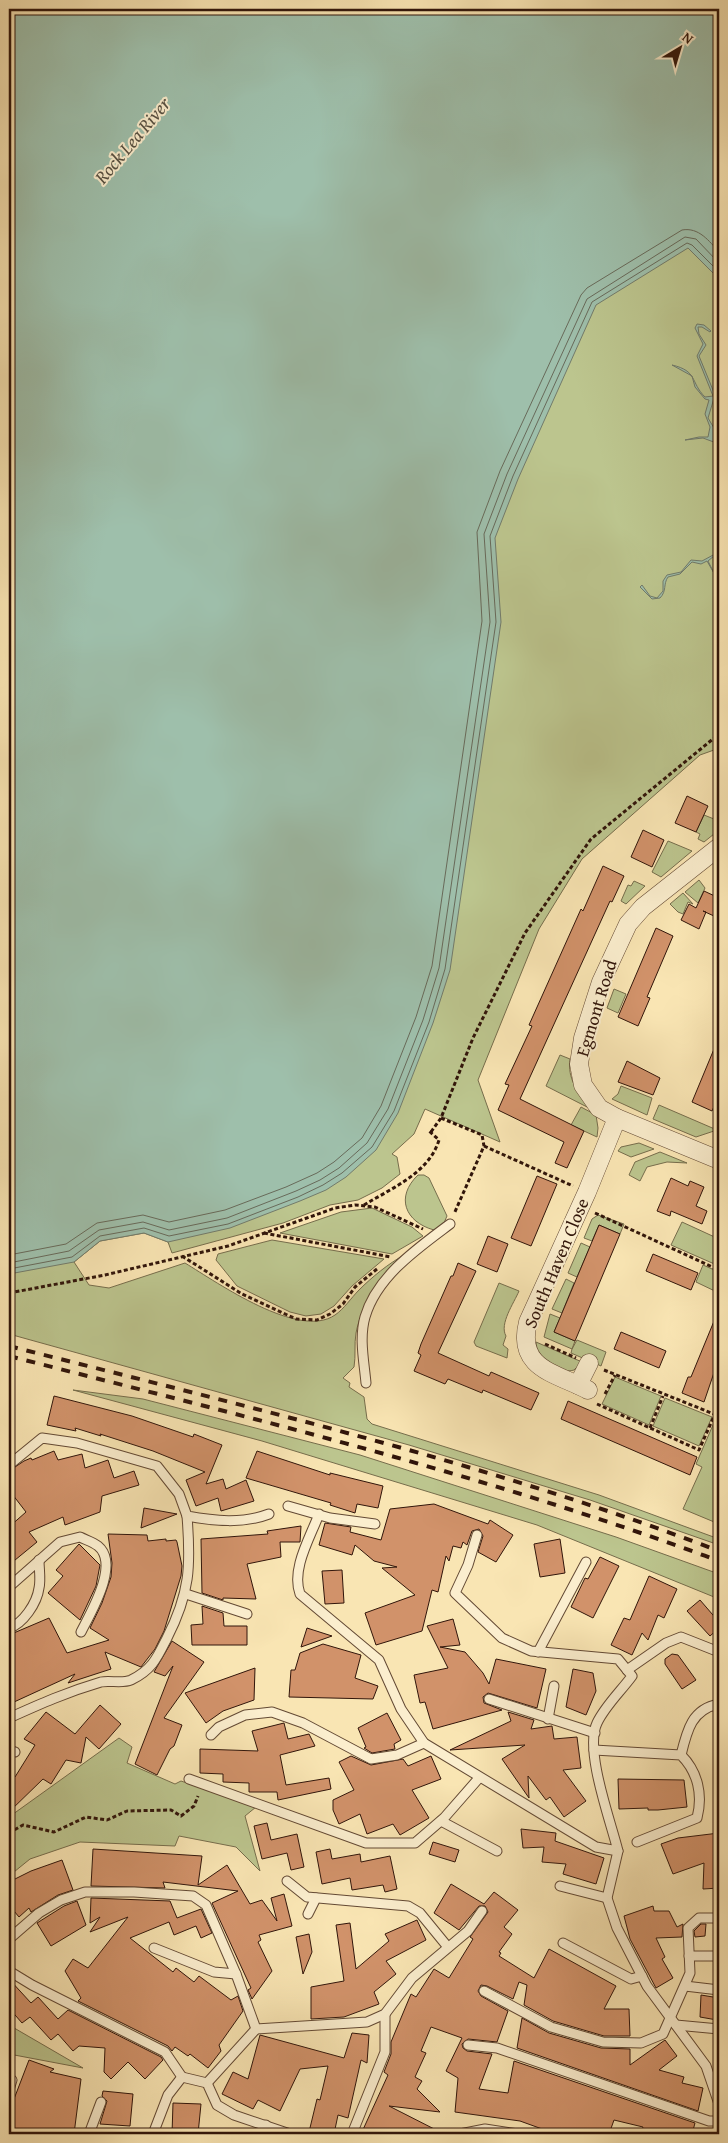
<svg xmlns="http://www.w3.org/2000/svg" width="728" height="2143" font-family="'Gentium Book Plus',serif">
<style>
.green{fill:#bcc58e;stroke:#766d4c}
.water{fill:#9ebfab;stroke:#727b6b}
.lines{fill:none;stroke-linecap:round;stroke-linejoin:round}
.shore{stroke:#686a5a;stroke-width:1}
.building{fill:#d1926a;stroke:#31150a}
.lane-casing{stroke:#634934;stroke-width:11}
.street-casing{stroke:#634934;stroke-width:19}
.path{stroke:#31150a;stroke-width:3;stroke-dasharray:4 2.5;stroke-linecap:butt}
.lane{stroke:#fbeece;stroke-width:9}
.street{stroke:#fbeece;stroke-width:18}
.rail{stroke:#31150a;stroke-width:4;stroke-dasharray:9 9;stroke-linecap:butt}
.labels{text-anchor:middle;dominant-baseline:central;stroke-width:4;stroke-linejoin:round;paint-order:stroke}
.street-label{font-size:18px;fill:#31150a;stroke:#fbeece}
.water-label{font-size:19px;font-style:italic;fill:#575042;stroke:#fbeece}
</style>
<rect width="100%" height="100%" fill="#f9e5b3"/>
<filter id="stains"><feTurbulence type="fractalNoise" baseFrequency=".004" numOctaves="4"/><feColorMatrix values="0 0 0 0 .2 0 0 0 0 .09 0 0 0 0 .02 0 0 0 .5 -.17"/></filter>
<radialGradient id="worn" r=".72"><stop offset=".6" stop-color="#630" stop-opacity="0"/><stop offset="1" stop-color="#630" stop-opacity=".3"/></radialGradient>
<g class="green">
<path d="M719,168V752L714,750L700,755L582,859L539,929L478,1080L500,1142L425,1109L414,1134L392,1154L397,1157L400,1174L382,1188L358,1200L330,1205L283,1223L172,1253L168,1242L144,1233L100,1241L74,1262L89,1285L109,1288L185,1263C218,1283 299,1340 335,1315C344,1309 351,1298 359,1290C372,1277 388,1264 404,1255C384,1279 362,1301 356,1333C354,1344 356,1356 354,1367L343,1378L350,1383L349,1387L364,1397L367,1419L372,1424L599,1495L719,1539V1545L590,1500L409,1445L9,1334V348Z"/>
<path d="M704,815L719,821V830L704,842L698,839L700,834L696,832Z"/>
<path d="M668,841L692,851L661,877L652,872Z"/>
<path d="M699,880L705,888L698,903L685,892Z"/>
<path d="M634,881L645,886L626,904L621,901L628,885L631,886Z"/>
<path d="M683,893L693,904L688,902L683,914L678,912L670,904Z"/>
<path d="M614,989L626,994L618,1013L607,1008Z"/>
<path d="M560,1055L570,1059C567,1078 578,1093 589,1108L546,1086Z"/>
<path d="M621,1086L652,1098L647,1115L612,1099L618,1094Z"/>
<path d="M659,1105L717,1130L696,1137L653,1119Z"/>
<path d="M581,1107L596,1115L598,1128L597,1137L571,1125Z"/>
<path d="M639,1143L654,1149L631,1157L618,1151L621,1147Z"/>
<path d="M660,1152L687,1163L667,1162L647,1167L640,1181L629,1175L635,1162Z"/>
<path d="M418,1175H424L429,1178L447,1216L443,1225L434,1230C405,1222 395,1197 418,1175Z"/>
<path d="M372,1208L412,1227L423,1236L392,1254L280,1233L341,1212Z"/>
<path d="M598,1215L624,1224L620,1234L599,1225L592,1241L584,1238L592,1219Z"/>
<path d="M682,1222L719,1239V1266L671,1245Z"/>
<path d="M272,1240L384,1259L352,1286L334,1306L321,1314L306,1316L290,1312L237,1286L216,1260L218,1254Z"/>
<path d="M581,1243L590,1247L577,1277L568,1273Z"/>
<path d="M703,1265L719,1272V1293L696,1282Z"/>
<path d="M566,1279L574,1283L562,1313L552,1309Z"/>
<path d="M499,1283L519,1291C514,1303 499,1324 506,1336L503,1345L508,1349L507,1358L476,1346L474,1342Z"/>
<path d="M550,1314L560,1318L554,1332L575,1341L572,1349L577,1340L606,1352L601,1366L571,1353L572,1349L544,1337Z"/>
<path d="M536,1342L582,1362L574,1370C559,1375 536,1357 536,1342Z"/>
<path d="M615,1377L661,1396L649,1425L602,1404Z"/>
<path d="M73,1390L143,1399L360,1455L616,1537L719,1574V1599L537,1525L262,1441Z"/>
<path d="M665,1398L712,1417L699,1446L653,1426Z"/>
<path d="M716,1418H719V1524L683,1509L702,1467L696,1464Z"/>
<path d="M119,1738L132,1747L127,1763L175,1784L181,1781L256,1807L245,1816L260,1871L236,1847L179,1836L175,1846L80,1842L30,1859L9,1876V1817Z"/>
<path d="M9,2025L83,2068L9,2054Z"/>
</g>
<g class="water">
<path d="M9,9H719V279L688,248L596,305L518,479L495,538L501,622L450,970L433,1023L398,1113L376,1150L346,1177L326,1190L300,1201L230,1228L168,1242L144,1233L100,1241L74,1262L9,1274Z"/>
<path d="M697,324L704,325L711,331L710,332L702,327H698L699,334L706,345L699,356L715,395L708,418L714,428V438L719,444L703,438L685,440L699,437H708L710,427L705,414L709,400L705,399L695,387L692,376L672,365C698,371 690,382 705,397L713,396L697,356L703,344L695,328Z"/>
<path d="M715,554L719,557L714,556L708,561L715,575L707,561L701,564L692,562L680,574L668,577C663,584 667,591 660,598L652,599L640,587L642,585L650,596L657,598L663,591V581L667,575L681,572L691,560L702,561Z"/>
</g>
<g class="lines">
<g class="shore">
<path d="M9,1255L66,1244L97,1223L143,1215L169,1222L225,1210L286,1187L317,1173L334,1162L362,1138L381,1106L416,1017L432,966L482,621L477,532L500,471L581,295L587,288L682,230C699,227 709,241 719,252"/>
<path d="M9,1263L69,1251L99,1230L143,1222L169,1230L227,1218L296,1191L320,1180L339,1168L367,1143L388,1109L423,1020L439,968L490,622L484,534L507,474L587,299L685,237L696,239L719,263"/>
<path d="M9,1269L72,1257L100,1236L144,1228L169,1236L228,1224L298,1197L323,1185L342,1173L372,1147L394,1111L429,1022L445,969L496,622L490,536L513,476L592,302L687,243L692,245L719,272"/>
</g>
</g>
<g class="building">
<path d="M687,796L708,806L696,832L675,823Z"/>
<path d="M643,830L664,840L652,867L631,857Z"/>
<path d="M603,866L624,876L612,902L610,901L520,1099L584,1131L567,1168L555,1163L564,1142L498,1110L509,1085L505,1084L532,1026L529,1025L581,909L583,911Z"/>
<path d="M704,891L719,898V904L714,916L703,911L706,912L699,929L681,920L689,904L696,908Z"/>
<path d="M656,928L673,936L647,997L650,998L638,1026L618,1017Z"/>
<path d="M719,1037V1095L712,1111L692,1102Z"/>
<path d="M627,1061L660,1078L653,1095L618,1082Z"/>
<path d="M537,1176L557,1184L531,1246L511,1238Z"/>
<path d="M671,1178L688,1186L690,1181L704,1187L696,1206L707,1211L702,1224L671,1211L670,1216L657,1211Z"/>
<path d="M599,1225L620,1234L575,1341L554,1332Z"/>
<path d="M488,1236L508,1244L497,1272L477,1264Z"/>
<path d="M653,1254L698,1273L691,1290L646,1271Z"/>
<path d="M458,1263L476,1271L438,1353L489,1376L491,1372L539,1393L531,1410L483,1390L482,1393L448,1379L445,1384L414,1371L421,1355L418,1353L421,1344L451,1276H453Z"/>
<path d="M719,1309V1358L704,1402L682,1393L688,1377H691Z"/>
<path d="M621,1332L666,1351L659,1368L614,1349Z"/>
<path d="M54,1396L132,1416L193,1437L194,1434L222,1445L206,1484L223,1479L226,1489L246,1480L254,1501L221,1511L218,1498L196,1506L186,1480L205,1472L153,1451L100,1434L101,1436L75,1428L76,1431L47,1425Z"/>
<path d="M568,1401L697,1457L690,1475L561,1419Z"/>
<path d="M54,1451L58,1460L82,1454L85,1468L108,1460L114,1478L134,1471L139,1485L102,1496L100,1512L65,1525L63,1517L29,1532L37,1542L9,1565V1527L26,1512L9,1490V1471L24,1461L31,1458L32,1460Z"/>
<path d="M257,1451L330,1475V1473L383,1486L378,1508L357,1504L355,1513L330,1505L331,1503L246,1478Z"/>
<path d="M434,1504L488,1524L490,1520L513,1535L496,1562L478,1552L483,1536L479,1529L472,1531L467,1545L463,1542L461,1548L453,1546L449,1561L446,1556L438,1592L432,1590L422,1631L376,1645L365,1613L415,1595L382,1568L397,1567L374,1561L355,1545L352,1555L319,1545L325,1523L351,1527L350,1532L381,1540L390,1509Z"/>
<path d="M144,1508L177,1514L141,1528Z"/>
<path d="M301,1526L300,1542H280L281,1557L247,1564L256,1599L223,1598V1600L202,1593L201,1539L268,1534L267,1531Z"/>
<path d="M108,1534L147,1535L148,1541L166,1539V1541L176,1540L177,1542L182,1566L181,1576L164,1631L155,1649L141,1667L105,1652L111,1669L68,1683L75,1674L14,1702L9,1692V1635L49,1618L67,1653L109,1640L90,1628L102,1603L111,1577L112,1563Z"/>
<path d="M560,1539L565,1573L540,1577L534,1544Z"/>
<path d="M79,1544L100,1565L96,1586L80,1620L48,1593L63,1576L56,1570Z"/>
<path d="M600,1557L619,1566L593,1618L571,1607L585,1578L588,1579Z"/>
<path d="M342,1570L344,1603L325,1604L322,1571Z"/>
<path d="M649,1576L677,1589L664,1618L658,1615L648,1640L642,1633L632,1655L611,1645L624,1618L630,1620Z"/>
<path d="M700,1600L719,1622V1628L710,1636L687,1611Z"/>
<path d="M202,1606L223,1613L224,1626H247V1645H192L191,1625L203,1624Z"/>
<path d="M453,1619L460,1645L440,1647L465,1652L483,1673L489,1684L496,1659L546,1669L537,1708L488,1693L483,1697L484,1703L502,1710L433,1729L425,1702L420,1703L414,1675L448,1668L427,1626Z"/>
<path d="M307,1628L332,1636L301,1647Z"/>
<path d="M172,1641L204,1662L164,1718L182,1725L174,1746L170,1749L157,1775L135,1764L173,1666L165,1676L154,1672Z"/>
<path d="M323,1644L361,1655L355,1678L378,1686L373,1699L289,1697L291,1670H295L300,1653Z"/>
<path d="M672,1654L678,1655L696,1680L682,1689L665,1664V1659Z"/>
<path d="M255,1668L254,1700L223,1711L206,1723L185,1693Z"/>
<path d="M573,1669L593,1673L596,1691L586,1715L566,1707Z"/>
<path d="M100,1705L121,1724L99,1749L86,1737L81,1763L66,1760L51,1784L43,1779L9,1812V1772L15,1777L35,1745L24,1739L46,1712L75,1734Z"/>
<path d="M508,1712L534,1720L531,1729L552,1726L554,1739L577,1737L581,1768L563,1770L586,1801L564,1817L550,1797L546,1800L528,1776L529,1798L502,1759L525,1745L450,1750L511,1721Z"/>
<path d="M387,1713L401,1740L394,1744L395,1749L372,1753L364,1748L366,1747L358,1728Z"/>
<path d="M284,1723L288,1739L309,1734L315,1746L280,1755L286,1785L329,1778L331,1789L278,1800L277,1792H249V1783L223,1782V1774L200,1773V1749L258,1751L252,1731Z"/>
<path d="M351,1756L371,1765L403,1759L408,1766L431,1756L441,1779L412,1790L429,1818L400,1835L393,1824L367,1834L360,1814L339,1824L333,1810V1800L354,1790L339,1762Z"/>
<path d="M618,1779L684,1780L687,1807L658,1810H648V1808L619,1809Z"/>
<path d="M267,1823L271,1840L297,1834L304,1867L291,1870L287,1853L262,1859L254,1826Z"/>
<path d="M521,1829L556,1833L555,1841L604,1858L596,1884L563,1874L566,1864L542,1862L544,1847L523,1848Z"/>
<path d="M719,1833V1888L703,1889L704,1863L673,1874L661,1844L678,1838Z"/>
<path d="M433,1842L459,1850L455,1862L429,1854Z"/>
<path d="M93,1849L202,1856L198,1885L227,1865L250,1904L262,1900L277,1921L271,1898L284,1894L292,1926L259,1935L261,1940L258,1942L272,1971L252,1999L248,1990L251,1988L212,1903L238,1891L163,1882L165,1888L91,1886Z"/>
<path d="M330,1849L332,1859L360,1854L361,1862L390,1856L397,1889L385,1892L383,1885L352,1890L350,1878L322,1884L316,1852Z"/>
<path d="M62,1860L73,1890L58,1895L31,1912L29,1908L19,1917L9,1905V1882L31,1871Z"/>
<path d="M451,1884L484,1904L494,1892L518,1910L504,1927L512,1934L499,1952L501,1953L499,1956L534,1978L549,1949L616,1986L604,2009H629L630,2036H604L553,2021L524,2005L527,1985L519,1982L513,1999L487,1986L481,1985L478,1991L481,1996L508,2011L497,2042L468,2039L462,2044L463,2048L467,2051L492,2054L479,2089L508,2093L514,2061L695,2123L692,2134H656L642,2130L643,2127L614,2120L609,2134H556L520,2121L455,2112L458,2078L446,2071L462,2038L431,2027L421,2051L426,2053L415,2077L422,2081L417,2089L440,2112L389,2106L444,2134H361L388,2075L384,2072L391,2054V2042L411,1994L416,1997L434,1969L449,1978L473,1939L470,1937L488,1912L485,1906H479L459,1930L434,1913Z"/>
<path d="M91,1898L170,1901L177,1918L201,1909L212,1933L201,1938L196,1926L174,1935L169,1922L130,1938L173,1972L176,1968L194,1982L199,1976L231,2000L238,1996L243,2011L219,2045L221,2051L208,2068L190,2054L188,2056L175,2047L172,2051L168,2046L78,2001L81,1998L65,1971L73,1959L88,1968L128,1917L90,1932L100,1917L90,1923Z"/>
<path d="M77,1901L86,1925L51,1946L37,1923L64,1906Z"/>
<path d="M653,1906L654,1911H669L677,1927L683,1924L682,1937L656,1938L665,1957L662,1959L673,1978L656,1988L630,1939L624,1916Z"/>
<path d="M417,1920L426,1940L386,1961L396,1974L374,1992L379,2004L344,2017L311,2019V1987L344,1981L336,1925L350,1923L356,1969L389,1941L385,1934Z"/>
<path d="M701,1924H706L705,1936L695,1937L694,1931Z"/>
<path d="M309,1934L312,1952L303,1974L296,1937Z"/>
<path d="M9,1979L31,2003L38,1997L58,2019L68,2010L161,2057L163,2060L145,2079L128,2062L111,2079L104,2072L105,2048L79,2046L73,2051L58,2034L51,2040L30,2017L22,2023L9,2008Z"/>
<path d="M701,1995L719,1998L717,2020L700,2017Z"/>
<path d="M522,2018L549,2033L601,2048L630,2049V2065L665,2040L677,2056L659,2070L684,2077L682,2083L703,2088L698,2111L517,2048Z"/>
<path d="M352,2033L369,2035L367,2063L361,2060L348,2118L338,2115L334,2134L309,2132L317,2099L320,2100L328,2066L300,2069L280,2111L258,2100L253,2109L222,2094L233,2072L248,2079L260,2035L344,2058Z"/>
<path d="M29,2060L54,2069L50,2072L81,2079L74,2134H9V2112Z"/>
<path d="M103,2091L133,2094L130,2126L100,2124L107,2101L102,2096Z"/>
<path d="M173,2103L201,2104L198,2134H172Z"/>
</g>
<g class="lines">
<defs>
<g id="lane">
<path d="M366,1383C364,1361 359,1338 365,1317C377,1276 418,1248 450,1224"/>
<path d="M9,1465L42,1438L77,1443L157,1466L179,1494L187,1516C214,1521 243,1524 269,1514"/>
<path d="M288,1506L330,1518L375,1524"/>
<path d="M319,1514C310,1538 291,1569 300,1594L379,1660L401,1709L424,1743L596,1847L618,1851C611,1822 584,1750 597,1723C605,1706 621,1691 632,1676L618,1659L531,1651L502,1638L455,1593L468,1565L477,1535"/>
<path d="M9,1587L60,1542L80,1537C86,1540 93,1542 98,1546C120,1564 91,1612 81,1632"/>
<path d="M186,1594L247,1614"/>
<path d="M9,1628C23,1624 37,1603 39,1588C41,1580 39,1569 39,1560"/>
<path d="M538,1652L586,1562"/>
<path d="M627,1670L666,1643L681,1637L719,1652"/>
<path d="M489,1699L595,1733"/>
<path d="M9,1718C40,1704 67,1692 101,1682C110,1680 122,1684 131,1680C152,1670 157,1658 167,1638C190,1593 191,1566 187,1516"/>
<path d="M548,1719L554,1686"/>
<path d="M211,1735L219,1727L245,1715L272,1712L303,1723L371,1759L397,1755L424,1743"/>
<path d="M9,1750L15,1752"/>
<path d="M594,1750L681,1755C698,1772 703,1795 697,1818L637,1842"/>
<path d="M681,1755C687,1730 692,1709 719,1704"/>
<path d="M189,1779L366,1843H415L444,1818L479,1778"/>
<path d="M441,1821L497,1851"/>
<path d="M618,1851L607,1898L617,1928L647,1986L706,2066L719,2104"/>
<path d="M287,1881L307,1897L408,1906L420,1913L447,1946"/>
<path d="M560,1886L607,1898"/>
<path d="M308,1914L316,1898"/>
<path d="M9,1939L39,1913L61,1900L85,1892H134L193,1896L206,1905L236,1974L256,2029L367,2022L385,2014L412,1978L468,1931L482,1911"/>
<path d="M563,1943L631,1979L642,1976"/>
<path d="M154,1948L214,1972L236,1974"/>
<path d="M689,1956H719"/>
<path d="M9,1971L32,1985L165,2052L182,2077"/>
<path d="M685,1986L719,1990"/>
<path d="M484,1991L551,2027L603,2042L641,2043L663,2034L690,1973L688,1928L699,1918H719"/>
<path d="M676,2025L719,2029"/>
<path d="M468,2045L497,2048L709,2121H719"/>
<path d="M207,2083L256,2029"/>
<path d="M9,2090L12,2080"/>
<path d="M89,2134L101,2102"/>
<path d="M153,2134L168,2095L182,2077L207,2083L217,2105L234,2115L290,2134"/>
<path d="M262,2134L266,2125"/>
<path d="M352,2134L385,2052V2014"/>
<path d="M460,2134L485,2129L518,2134"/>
</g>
<g id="street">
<path d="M719,847L643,907L628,924L601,982L583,1038L579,1064L583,1085L599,1108L617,1118L719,1160"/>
<path d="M578,1385L589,1363"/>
<path d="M588,1390C556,1373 516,1369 528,1322L587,1192L617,1118"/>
</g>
</defs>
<use href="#lane" class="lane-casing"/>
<use href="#street" class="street-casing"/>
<g class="path">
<path d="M441,1118L482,1135L484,1146L454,1214"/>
<path d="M431,1132L441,1118L473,1038L525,933L591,839L719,734"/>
<path d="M484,1146L573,1186"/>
<path d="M364,1205C392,1188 429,1173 439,1140L428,1130"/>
<path d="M595,1213L719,1270"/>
<path d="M264,1233L391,1257"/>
<path d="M182,1256L242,1294L296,1319L317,1320L330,1314L343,1304L355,1287L377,1269"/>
<path d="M9,1293L105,1275L228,1246L335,1208L355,1205L375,1207L423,1229"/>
<path d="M545,1344L576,1358"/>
<path d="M604,1370L719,1416"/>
<path d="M605,1394L615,1375"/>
<path d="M597,1404L699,1450L719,1405"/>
<path d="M650,1428L663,1396"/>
<path d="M9,1833L23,1825L54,1832L86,1817L107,1820L127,1811L171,1810L181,1816L194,1806L198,1796"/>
</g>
<use href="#lane" class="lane"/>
<use href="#street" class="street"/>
<g class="rail">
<path d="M9,1346C247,1407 489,1463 719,1551"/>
<path d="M9,1356C247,1417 488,1475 719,1561"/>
</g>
</g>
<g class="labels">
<g class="street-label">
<text transform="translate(596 1008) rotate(-73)">Egmont Road</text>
<text transform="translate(556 1263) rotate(-67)">South Haven Close</text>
</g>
<g class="water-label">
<text transform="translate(132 140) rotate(-50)">Rock Lea River</text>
</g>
</g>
<rect width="728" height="2143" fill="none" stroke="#f9e5b3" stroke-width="30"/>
<rect x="10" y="10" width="708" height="2123" fill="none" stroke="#31150a" stroke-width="2.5"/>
<rect x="15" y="15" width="698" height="2113" fill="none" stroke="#31150a"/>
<g transform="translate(680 48) rotate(38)" stroke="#fbeece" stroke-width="4" paint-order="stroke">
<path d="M0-4L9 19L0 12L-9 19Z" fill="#31150a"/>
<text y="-8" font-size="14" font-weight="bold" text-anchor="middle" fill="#31150a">N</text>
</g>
<rect width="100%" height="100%" filter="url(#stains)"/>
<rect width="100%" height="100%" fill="url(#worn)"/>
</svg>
